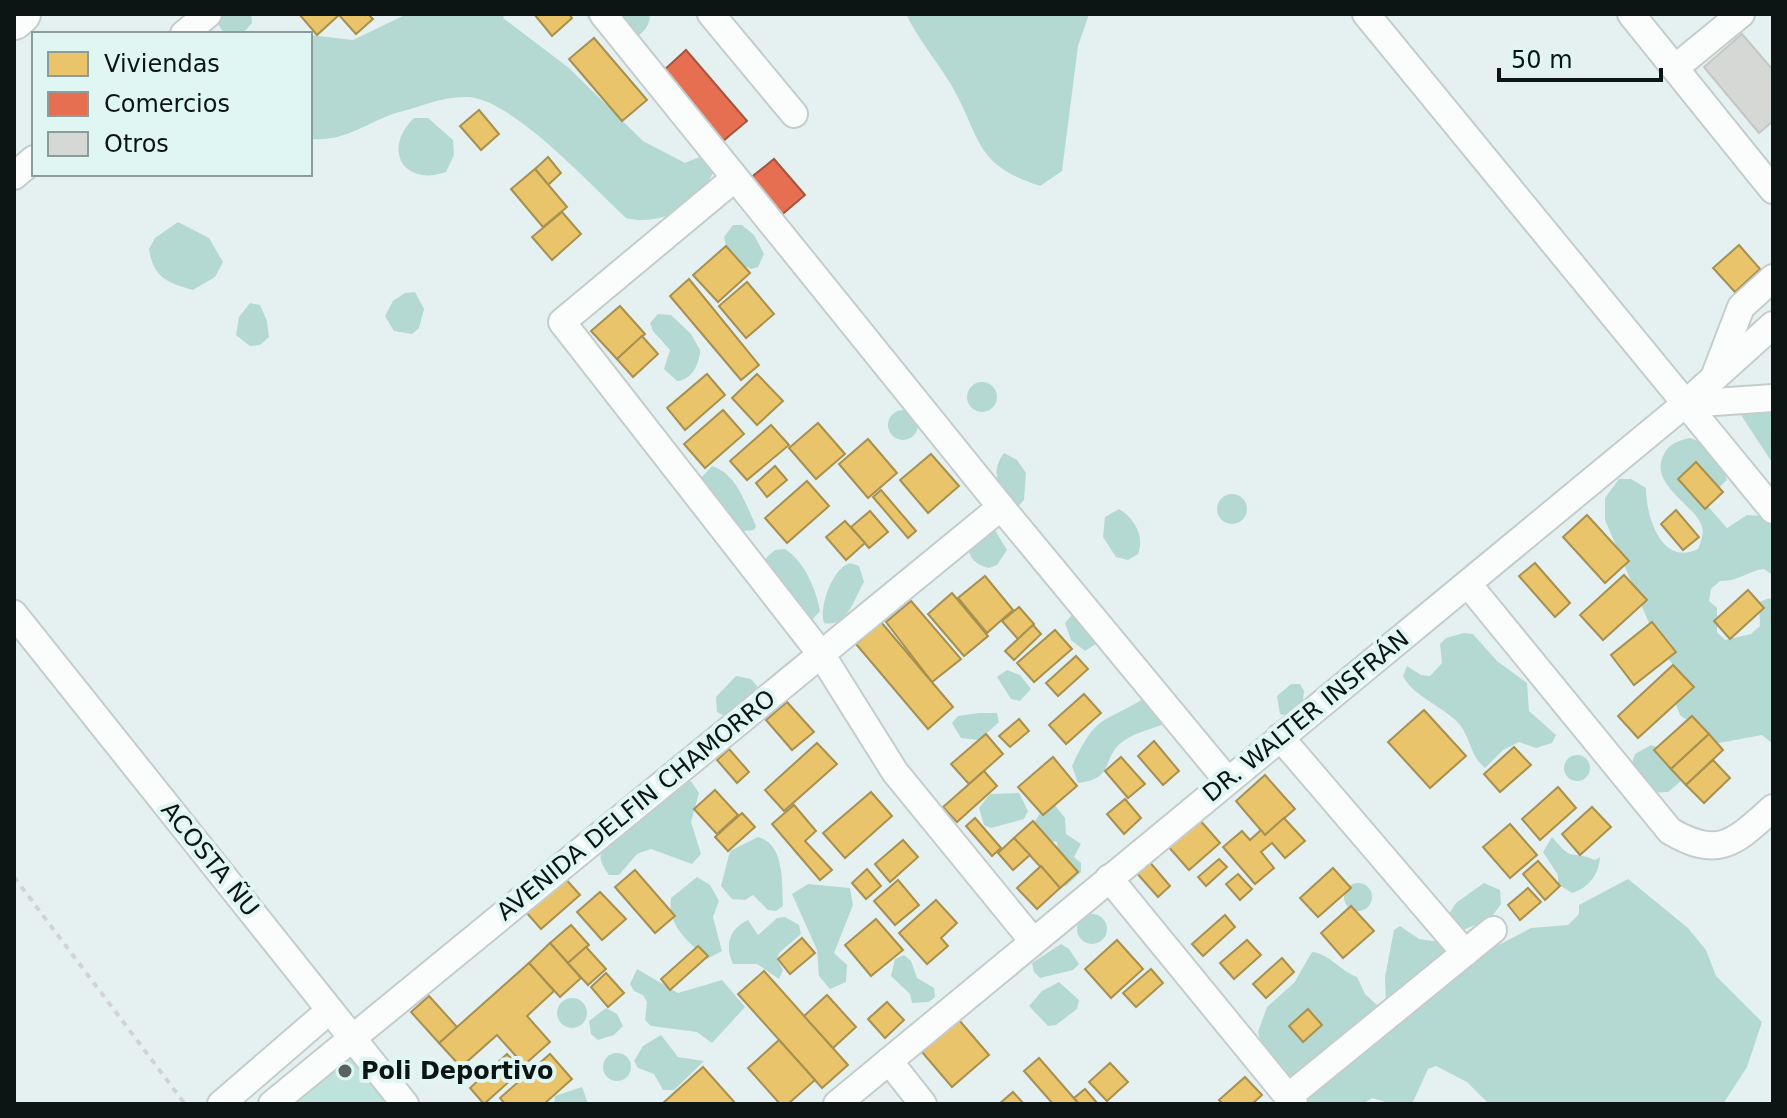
<svg xmlns="http://www.w3.org/2000/svg" width="1787" height="1118" font-family="'DejaVu Sans',sans-serif">
<style>
.green{fill:#bee3dd}
.forest{fill:#b4d9d3}
.homes{fill:#e9c46a;stroke:#a79050;stroke-width:2}
.shops{fill:#e76f51;stroke:#a6543f;stroke-width:2}
.building{fill:#d6d8d6;stroke:#c5c7c4;stroke-width:2}
.lines{fill:none;stroke-linecap:round;stroke-linejoin:round}
.minor-casing{stroke:#c4cdcc;stroke-width:30}
.highway-casing{stroke:#c4cdcc;stroke-width:42}
.path{stroke:#d1d4d4;stroke-width:4;stroke-dasharray:6 6;stroke-linecap:butt}
.minor{stroke:#fbfdfd;stroke-width:26}
.highway{stroke:#fbfdfd;stroke-width:38}
.poi-dot{fill:#596261;stroke:#e0f6f3;stroke-width:3}
.labels{text-anchor:middle;dominant-baseline:central;stroke-width:8;stroke-linejoin:round;paint-order:stroke}
.street-label{font-size:24px;fill:#0d1514;stroke:#e0f6f3}
.poi-label{font-size:24px;font-weight:bold;fill:#0d1514;stroke:#e0f6f3;text-anchor:start}
</style>
<rect width="100%" height="100%" fill="#e5f1f0"/>
<path class="green" d="M351,1038L404,1104H272Z"/>
<g class="forest">
<path d="M211,14H251L252,23L244,32L224,33Z"/>
<path d="M407,14H505L503,18L569,68L643,141L685,163L702,156L714,171C698,205 663,227 626,218C594,188 511,98 468,97C443,96 419,107 396,113C365,123 346,142 310,139V35L353,40Z"/>
<path d="M586,14H650C650,26 644,32 634,39C617,34 593,33 586,14Z"/>
<path d="M906,14H1089L1078,46L1062,171L1040,186C972,164 982,137 950,83C936,60 918,39 906,14Z"/>
<path d="M414,118H428L453,140L454,155L446,172C403,187 382,149 414,118Z"/>
<path d="M178,222L209,238L223,262L215,277L193,290C167,283 153,277 149,249L155,238Z"/>
<path d="M733,225H742L754,235L764,254L758,267L751,269C738,263 726,251 724,237Z"/>
<path d="M415,292L424,309L419,328L412,334L394,331L385,316L393,301L405,293Z"/>
<path d="M250,303L260,305L267,321L269,337L260,345L250,346L236,335L239,317Z"/>
<path d="M658,314L671,315L691,334L700,350C700,363 692,380 677,381L664,369L670,350L653,331L650,323Z"/>
<circle cx="982" cy="397" r="15"/>
<path d="M1773,409V464L1741,415Z"/>
<circle cx="903" cy="425" r="15"/>
<path d="M1690,438C1712,445 1720,459 1727,480L1704,502L1727,528L1747,515L1763,516L1773,526V575L1764,569C1747,571 1738,582 1720,581L1711,589L1709,601L1717,608V632L1725,640L1751,634L1760,626L1759,602L1770,598L1773,604V744L1762,735L1719,743L1680,715L1675,702L1684,694L1675,667L1660,649L1605,520V498L1619,479H1631L1646,488C1646,516 1661,567 1698,549C1701,541 1705,533 1701,524C1693,504 1648,484 1664,454C1669,444 1679,440 1690,438Z"/>
<path d="M1004,453L1017,460L1026,473L1024,500L1015,510C1001,494 988,473 1004,453Z"/>
<path d="M712,466C737,474 745,503 756,526L754,530L743,531L738,527L699,480Z"/>
<circle cx="1232" cy="509" r="15"/>
<path d="M1119,509C1134,518 1145,536 1138,554L1128,560L1116,557L1103,537L1105,517Z"/>
<path d="M993,527L1007,550L997,565L989,568C976,565 968,558 968,544Z"/>
<path d="M785,549C804,561 816,589 820,611L810,622L768,574L766,558L775,550Z"/>
<path d="M850,563L859,566L864,582C854,599 847,628 824,623C819,606 832,569 850,563Z"/>
<path d="M1077,609L1099,642L1085,651L1071,640L1065,623Z"/>
<path d="M1464,633L1473,634L1497,661L1527,683L1529,711L1556,735L1552,743L1536,748L1519,742L1503,750L1485,768C1470,756 1471,739 1460,725C1444,706 1413,697 1403,676L1407,666L1421,675L1430,676L1442,663L1440,644L1446,638Z"/>
<path d="M1007,670L1020,675L1031,689L1020,701L1011,699L997,677Z"/>
<path d="M736,676L751,679L757,686L756,696L738,710L723,715L717,712L716,697Z"/>
<path d="M1291,684H1300L1304,691L1302,708L1287,716L1280,714L1277,696Z"/>
<path d="M1149,695L1173,721C1158,727 1139,731 1125,740C1100,756 1117,779 1078,783L1072,766C1099,709 1103,726 1149,695Z"/>
<path d="M979,713H997L999,722L979,740L961,738L952,723L958,716Z"/>
<path d="M1651,745L1659,748L1660,757L1681,781L1668,792L1646,793L1642,776L1632,763L1635,754Z"/>
<circle cx="1577" cy="768" r="13"/>
<path d="M691,781L699,793L691,822L701,854L692,864L651,849L637,854L619,875H609C604,868 599,861 601,852C607,831 662,799 680,785Z"/>
<path d="M1019,793L1028,811L1024,819L991,828L984,825L979,808L990,794Z"/>
<path d="M1053,803L1065,818L1066,834L1081,844L1074,857L1081,863V872L1066,886H1061L1057,842L1048,840L1034,823L1042,810Z"/>
<path d="M758,837C785,844 782,884 783,906L776,911L768,910L753,895L745,900L732,899L721,886L730,851Z"/>
<path d="M1552,837C1576,865 1567,848 1595,860L1600,857C1599,874 1589,888 1572,893L1558,884V875L1543,852Z"/>
<path d="M697,877L710,885L719,901L713,917L722,951L707,959C688,941 667,926 671,898Z"/>
<path d="M1628,879L1688,928L1706,950L1716,976L1762,1022L1747,1067L1723,1104H1489L1467,1082L1436,1066L1428,1069L1412,1104H1392L1372,1098L1363,1104H1278L1258,1032L1267,1007L1294,983L1312,952C1328,953 1341,971 1357,977L1365,994L1377,1005H1386L1385,977L1394,930L1400,926L1419,939L1491,949L1531,928L1568,925L1579,914V905Z"/>
<circle cx="1358" cy="897" r="14"/>
<path d="M1484,883L1500,890L1501,904L1490,919L1458,932L1447,917L1456,903Z"/>
<path d="M808,884L850,888L853,905L834,953L847,965L846,982L830,989L819,976L817,950L792,894Z"/>
<circle cx="1092" cy="929" r="15"/>
<path d="M785,917L799,925L801,934L779,953L777,959L783,970L779,979L757,964H733C724,945 730,928 748,920L758,935L777,918Z"/>
<path d="M1061,944L1069,949L1079,964L1073,970L1040,978L1034,972L1032,963Z"/>
<path d="M904,955L911,961L917,978L934,988L935,997L929,1002L912,1003L910,994L891,976L895,959Z"/>
<path d="M637,969L678,993L722,980L745,1007L712,1043L697,1032L651,1026L645,1020L647,1002L643,995L634,991L630,984Z"/>
<path d="M1059,982L1079,1000L1077,1009L1056,1025L1048,1026L1029,1006L1042,991Z"/>
<circle cx="572" cy="1013" r="15"/>
<path d="M606,1008L617,1014L623,1026L614,1035L598,1040L591,1034L589,1021Z"/>
<path d="M661,1035L678,1057L704,1061L674,1090H663L654,1074L638,1068L634,1061L643,1046Z"/>
<circle cx="617" cy="1067" r="14"/>
<path d="M582,1087L588,1104H554L555,1096Z"/>
</g>
<g class="homes">
<path d="M299,14H368L373,19L356,34L339,15L317,35Z"/>
<path d="M534,14H569L572,18L552,36Z"/>
<path d="M594,38L647,100L622,121L569,59Z"/>
<path d="M479,110L499,134L481,150L460,126Z"/>
<path d="M548,157L561,173L548,185L535,169Z"/>
<path d="M535,169L567,207L543,227L511,189Z"/>
<path d="M562,212L581,234L552,260L532,237Z"/>
<path d="M1739,245L1760,269L1735,292L1713,268Z"/>
<path d="M726,246L750,273L718,302L693,275Z"/>
<path d="M689,279L759,365L741,380L670,296Z"/>
<path d="M747,282L774,314L746,338L719,306Z"/>
<path d="M620,306L645,334L617,359L591,331Z"/>
<path d="M642,336L658,354L633,377L617,359Z"/>
<path d="M707,374L725,395L685,430L667,408Z"/>
<path d="M757,374L783,401L757,425L732,398Z"/>
<path d="M723,410L744,434L705,468L684,444Z"/>
<path d="M818,423L845,454L816,479L789,448Z"/>
<path d="M771,425L789,445L747,480L730,461Z"/>
<path d="M868,439L897,473L868,498L839,464Z"/>
<path d="M931,454L959,486L928,513L900,480Z"/>
<path d="M1696,462L1723,492L1705,509L1678,479Z"/>
<path d="M775,466L787,480L767,497L756,483Z"/>
<path d="M807,481L829,506L787,543L765,518Z"/>
<path d="M881,490L916,531L908,538L873,497Z"/>
<path d="M1676,510L1699,537L1683,550L1661,524Z"/>
<path d="M870,511L888,532L869,548L851,527Z"/>
<path d="M1587,515L1629,561L1605,583L1563,537Z"/>
<path d="M845,521L865,543L846,560L826,537Z"/>
<path d="M1535,563L1570,603L1555,617L1519,576Z"/>
<path d="M1624,575L1647,600L1603,640L1580,615Z"/>
<path d="M985,576L1013,610L987,633L958,598Z"/>
<path d="M1748,590L1764,608L1730,639L1714,621Z"/>
<path d="M952,593L988,636L964,656L928,614Z"/>
<path d="M911,601L961,659L932,682L886,622Z"/>
<path d="M1019,607L1034,624L1018,639L1002,621Z"/>
<path d="M881,622L953,707L928,729L856,644Z"/>
<path d="M1652,622L1676,652L1634,685L1611,655Z"/>
<path d="M1033,625L1041,634L1014,660L1005,651Z"/>
<path d="M1055,630L1072,649L1034,682L1017,663Z"/>
<path d="M1076,656L1088,669L1058,696L1046,683Z"/>
<path d="M1673,665L1694,687L1638,738L1618,716Z"/>
<path d="M1084,694L1101,713L1066,744L1049,725Z"/>
<path d="M787,702L814,732L792,750L766,720Z"/>
<path d="M1424,710L1466,756L1430,788L1388,742Z"/>
<path d="M1692,716L1709,734L1671,769L1654,750Z"/>
<path d="M1019,719L1029,731L1010,747L999,736Z"/>
<path d="M986,734L1003,754L969,784L951,764Z"/>
<path d="M1709,734L1723,750L1686,785L1671,769Z"/>
<path d="M1154,741L1179,771L1163,785L1138,756Z"/>
<path d="M817,743L837,764L784,811L765,790Z"/>
<path d="M1514,747L1531,765L1500,792L1484,774Z"/>
<path d="M729,749L749,772L737,783L717,760Z"/>
<path d="M1053,757L1077,786L1043,815L1018,787Z"/>
<path d="M1121,757L1145,784L1128,798L1105,771Z"/>
<path d="M1713,760L1730,778L1704,803L1686,785Z"/>
<path d="M984,771L997,786L957,822L943,807Z"/>
<path d="M1265,775L1295,809L1265,835L1236,801Z"/>
<path d="M1558,787L1576,808L1540,840L1522,819Z"/>
<path d="M715,790L738,815L717,834L694,809Z"/>
<path d="M871,792L892,816L845,858L823,833Z"/>
<path d="M1125,799L1141,818L1124,834L1107,814Z"/>
<path d="M794,805L816,831L805,841L832,870L820,880L772,824Z"/>
<path d="M1592,807L1611,827L1580,855L1562,834Z"/>
<path d="M742,813L755,827L728,851L715,837Z"/>
<path d="M975,818L1001,848L992,856L966,826Z"/>
<path d="M1198,818L1220,843L1189,870L1167,845Z"/>
<path d="M1284,818L1305,841L1285,858L1272,843L1261,852L1274,868L1255,884L1223,847L1242,831L1250,840L1261,830L1265,835Z"/>
<path d="M1033,821L1078,872L1060,888L1014,838Z"/>
<path d="M1510,824L1537,855L1510,878L1483,847Z"/>
<path d="M1014,838L1030,855L1013,870L998,853Z"/>
<path d="M903,840L918,857L890,882L875,864Z"/>
<path d="M1219,859L1227,867L1206,886L1198,877Z"/>
<path d="M1148,860L1170,886L1158,897L1135,871Z"/>
<path d="M1538,861L1560,886L1545,900L1523,874Z"/>
<path d="M1041,866L1060,888L1037,909L1017,888Z"/>
<path d="M1333,868L1351,888L1318,917L1300,898Z"/>
<path d="M867,869L881,886L866,899L852,883Z"/>
<path d="M635,870L675,916L655,933L615,887Z"/>
<path d="M1238,874L1252,889L1240,900L1226,884Z"/>
<path d="M563,876L580,895L541,929L525,911Z"/>
<path d="M898,880L919,905L895,925L874,901Z"/>
<path d="M1528,888L1541,902L1520,920L1508,905Z"/>
<path d="M600,892L626,919L602,940L577,912Z"/>
<path d="M936,900L957,923L941,938L948,946L927,964L899,933Z"/>
<path d="M1351,906L1374,931L1343,958L1321,933Z"/>
<path d="M1225,915L1235,927L1203,956L1192,944Z"/>
<path d="M876,919L903,950L871,976L845,945Z"/>
<path d="M571,925L589,945L568,963L550,943Z"/>
<path d="M802,938L815,953L790,974L778,959Z"/>
<path d="M1117,940L1143,969L1111,998L1085,969Z"/>
<path d="M1247,940L1261,955L1234,979L1220,963Z"/>
<path d="M550,943L581,978L560,997L529,963Z"/>
<path d="M698,946L708,956L670,990L661,979Z"/>
<path d="M586,947L606,969L588,985L568,963Z"/>
<path d="M1282,958L1294,972L1266,998L1253,984Z"/>
<path d="M529,963L554,991L527,1016L550,1042L524,1065L497,1035L461,1067L439,1043Z"/>
<path d="M1151,969L1163,983L1136,1007L1123,993Z"/>
<path d="M764,971L848,1065L822,1088L738,994Z"/>
<path d="M606,973L624,993L608,1007L591,987Z"/>
<path d="M827,995L856,1027L833,1048L804,1016Z"/>
<path d="M429,996L457,1027L439,1043L411,1012Z"/>
<path d="M887,1002L904,1020L885,1038L868,1019Z"/>
<path d="M1308,1009L1322,1025L1303,1042L1289,1026Z"/>
<path d="M959,1020L989,1055L952,1087L922,1052Z"/>
<path d="M779,1040L815,1080L788,1104H780L748,1068Z"/>
<path d="M507,1054L522,1070L484,1104L470,1088Z"/>
<path d="M550,1054L572,1079L544,1104H505L500,1098Z"/>
<path d="M1039,1058L1079,1104H1053L1024,1071Z"/>
<path d="M1110,1063L1128,1082L1107,1101L1089,1082Z"/>
<path d="M703,1067L736,1104H662Z"/>
<path d="M1245,1077L1262,1095L1252,1104H1223L1219,1100Z"/>
<path d="M1085,1089L1098,1104H1079L1074,1098Z"/>
<path d="M1013,1092L1024,1104H999Z"/>
</g>
<g class="shops">
<path d="M686,50L747,121L723,141L663,71Z"/>
<path d="M774,159L805,195L779,217L748,180Z"/>
</g>
<path class="building" d="M1742,34L1773,70V121L1759,133L1704,67Z"/>
<g class="lines">
<defs>
<g id="minor">
<path d="M603,14L1001,507L1227,780"/>
<path d="M711,14L794,114"/>
<path d="M1366,14L1773,510"/>
<path d="M1631,14L1773,190"/>
<path d="M184,34L208,14"/>
<path d="M1675,68L1741,14"/>
<path d="M14,176L34,159"/>
<path d="M735,178L562,322L821,654L895,772L1033,941"/>
<path d="M1715,375L1741,307L1773,278"/>
<path d="M1685,404L1773,398"/>
<path d="M1468,584L1670,831C1719,860 1735,842 1773,808"/>
<path d="M14,614L405,1104"/>
<path d="M1280,737L1465,953"/>
<path d="M1109,878L1294,1104"/>
<path d="M889,1061L923,1104"/>
<path d="M1288,1097L1493,930"/>
<path d="M221,1104L330,1010"/>
<path d="M272,1104L1001,507"/>
<path d="M837,1104L1685,404L1773,325"/>
</g>
<path id="highway" d="M14,20L21,14"/>
</defs>
<use href="#minor" class="minor-casing"/>
<use href="#highway" class="highway-casing"/>
<path class="path" d="M14,877L185,1104"/>
<use href="#minor" class="minor"/>
<use href="#highway" class="highway"/>
</g>
<circle class="poi-dot" cx="345" cy="1071" r="8"/>
<g class="labels">
<g class="street-label">
<text transform="translate(1306 716) rotate(-39)">DR. WALTER INSFRÁN</text>
<text transform="translate(636 805) rotate(-39)">AVENIDA DELFIN CHAMORRO</text>
<text transform="translate(210 859) rotate(51)">ACOSTA ÑU</text>
</g>
<g class="poi-label">
<text x="361" y="1071">Poli Deportivo</text>
</g>
</g>
<rect width="1787" height="1118" fill="none" stroke="#0d1514" stroke-width="32"/>
<rect x="32" y="32" width="280" height="144" fill="#e0f6f3" stroke="#8c9c9a" stroke-width="2"/>
<rect x="48" y="52" width="40" height="24" fill="#e9c46a" stroke="#8c9c9a" stroke-width="2"/>
<text x="104" y="72" font-size="24" fill="#0d1514">Viviendas</text>
<rect x="48" y="92" width="40" height="24" fill="#e76f51" stroke="#8c9c9a" stroke-width="2"/>
<text x="104" y="112" font-size="24" fill="#0d1514">Comercios</text>
<rect x="48" y="132" width="40" height="24" fill="#d6d8d6" stroke="#8c9c9a" stroke-width="2"/>
<text x="104" y="152" font-size="24" fill="#0d1514">Otros</text>
<path d="M1499 68v12h162v-12" fill="none" stroke="#0d1514" stroke-width="4"/>
<text x="1511" y="68" font-size="24" fill="#0d1514" stroke="#e0f6f3" stroke-width="6" paint-order="stroke">50 m</text>
</svg>
